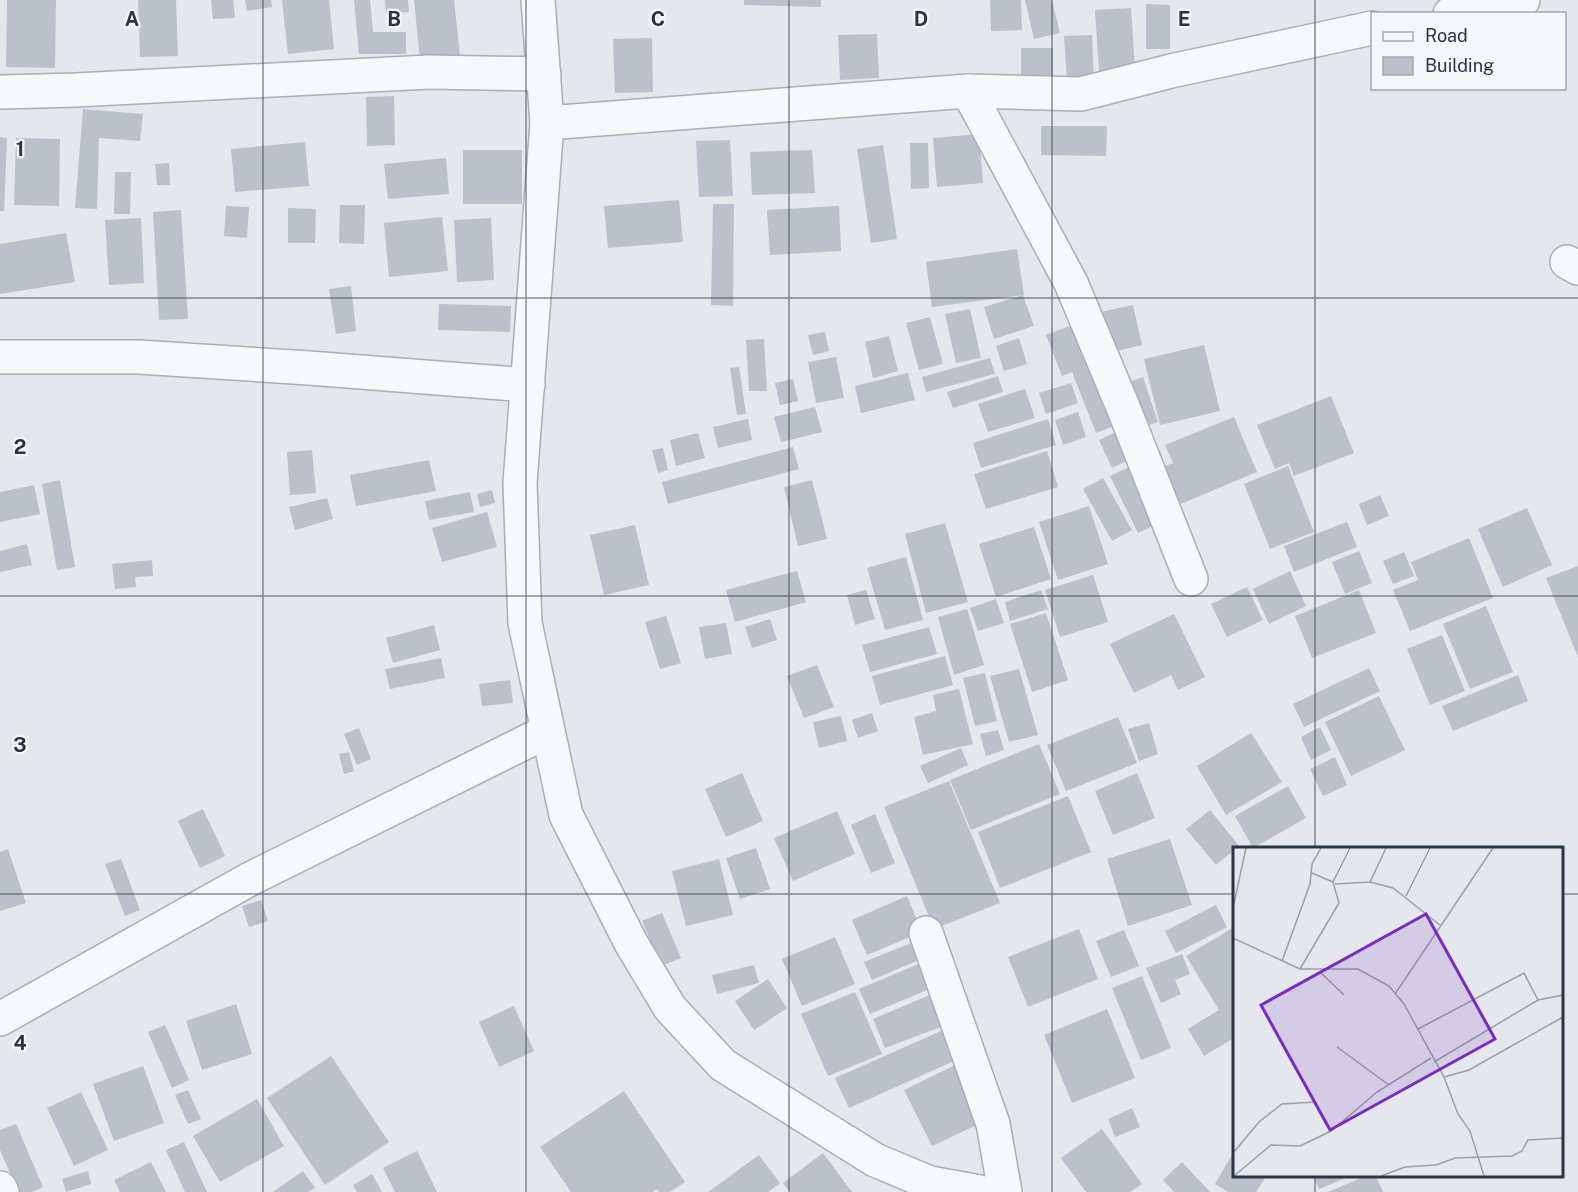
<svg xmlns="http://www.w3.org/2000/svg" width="1578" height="1192" font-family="'Public Sans',sans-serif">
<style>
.building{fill:#bbc0ca}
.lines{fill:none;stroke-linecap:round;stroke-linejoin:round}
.minor-casing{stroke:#a9aeb7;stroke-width:36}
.minor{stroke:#f7f8fa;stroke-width:33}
.grid{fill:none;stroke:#2b3445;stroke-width:1.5;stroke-opacity:0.55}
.inset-road{fill:none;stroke:#9a9fa9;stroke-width:1.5}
.view{fill:#7b2cbf;fill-opacity:0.15;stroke:#7b2cbf;stroke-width:3}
.inset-edge{fill:none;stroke:#2b3445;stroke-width:3}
.grid-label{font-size:20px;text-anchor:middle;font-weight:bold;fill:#2b3445;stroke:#f4f6f9;stroke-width:4.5;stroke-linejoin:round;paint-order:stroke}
</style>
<rect width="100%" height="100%" fill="#e4e7ec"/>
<g class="building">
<path d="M7,0H56L55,68L6,67Z"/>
<path d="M138,0H176L178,56L140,57Z"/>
<path d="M211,0H233L235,18L213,19Z"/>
<path d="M245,0H271L272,7L247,11Z"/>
<path d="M282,0H329L334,49L288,54Z"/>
<path d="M354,0H370L373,32H406V54H359Z"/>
<path d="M385,0H408L409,12L386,14Z"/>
<path d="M414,0H454L460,55L420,59Z"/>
<path d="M744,0H821V7L744,5Z"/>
<path d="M990,0H1021L1022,30L991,31Z"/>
<path d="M1025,0H1052L1060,33L1034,39Z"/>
<path d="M1146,4L1170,5V49H1146Z"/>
<path d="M1131,8L1135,70L1099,72L1095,10Z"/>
<path d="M877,34L879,78L840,80L838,35Z"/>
<path d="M1092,35L1094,79L1067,80L1064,36Z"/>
<path d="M652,38L653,92L615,93L613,39Z"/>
<rect x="1021" y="48" width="32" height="27"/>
<path d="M394,96L395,145L367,146L366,97Z"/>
<path d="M83,109L143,114L140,141L99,138L97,209L75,208Z"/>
<path d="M1041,126H1107L1106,156L1041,155Z"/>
<path d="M979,134L983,183L937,187L933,138Z"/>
<path d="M0,137L7,138L4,211H0Z"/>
<path d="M16,138L60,139L59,206L14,205Z"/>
<path d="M730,140L733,196L699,197L696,141Z"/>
<path d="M305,142L309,186L235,192L231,149Z"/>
<path d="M910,143H928L929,188L911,189Z"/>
<path d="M883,145L897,239L871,243L857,149Z"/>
<rect x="463" y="150" width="59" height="54"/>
<path d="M812,150L815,193L752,195L750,152Z"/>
<path d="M446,158L449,194L388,199L384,164Z"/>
<path d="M169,163L170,185H157L155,164Z"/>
<path d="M115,172H131L130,214H114Z"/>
<path d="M679,200L683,242L608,248L604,206Z"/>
<path d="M713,204H734L733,306L711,305Z"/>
<path d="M340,205H365L364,244L339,243Z"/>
<path d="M226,206L249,207L247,238L224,236Z"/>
<path d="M839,206L841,251L770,255L767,210Z"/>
<path d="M288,208L316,209L315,243H288Z"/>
<path d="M181,210L188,319L159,320L153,212Z"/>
<path d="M442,217L448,271L389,277L384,223Z"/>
<path d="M141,218L144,283L109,285L105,220Z"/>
<path d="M491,218L494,280L457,282L454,220Z"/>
<path d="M66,233L75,282L0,294V244Z"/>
<path d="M1017,249L1024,295L932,307L926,262Z"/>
<path d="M351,286L356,331L336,334L329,289Z"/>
<path d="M1023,295L1034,326L994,339L984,307Z"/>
<path d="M439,304L511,306L510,332L438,330Z"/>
<path d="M1133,305L1142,345L1109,353L1100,312Z"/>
<path d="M970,309L981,358L956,363L945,314Z"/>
<path d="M930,317L943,364L919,370L906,323Z"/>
<path d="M1080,322L1121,423L1096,433L1072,372L1062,376L1046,335Z"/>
<path d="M825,332L829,351L813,355L808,335Z"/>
<path d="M889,336L898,371L873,378L865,342Z"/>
<path d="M1019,338L1027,364L1004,371L996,346Z"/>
<path d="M764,339L767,391H749L746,340Z"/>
<path d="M1204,345L1220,411L1160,425L1144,359Z"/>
<path d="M836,357L844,398L816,403L808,362Z"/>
<path d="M990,358L995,374L926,392L922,377Z"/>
<path d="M739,367L746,414L737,415L730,368Z"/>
<path d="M908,373L915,400L861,413L855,386Z"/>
<path d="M998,376L1003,392L953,408L947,392Z"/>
<path d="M1143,377L1158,422L1138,429L1122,385Z"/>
<path d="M793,379L798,401L780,405L775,383Z"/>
<path d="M1071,383L1078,403L1046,414L1039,393Z"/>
<path d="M1025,389L1035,418L988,432L978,404Z"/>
<path d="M1331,396L1354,453L1294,476L1289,463L1275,469L1257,425Z"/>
<path d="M815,407L822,432L781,442L774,417Z"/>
<path d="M1078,412L1086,437L1063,445L1055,420Z"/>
<path d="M1234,417L1257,472L1171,508L1155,470L1173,463L1165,445Z"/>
<path d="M748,419L752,440L718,448L713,427Z"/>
<path d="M1048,419L1056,445L981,468L973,443Z"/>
<path d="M1124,428L1137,456L1112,468L1099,440Z"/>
<path d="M698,433L705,458L676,466L670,440Z"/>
<path d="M793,447L799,469L668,504L662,482Z"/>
<path d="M663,448L668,470L658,473L652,450Z"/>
<path d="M312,450L316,493L290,495L287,452Z"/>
<path d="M1047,451L1058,487L986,509L974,474Z"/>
<path d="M429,460L436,491L356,506L350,475Z"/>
<path d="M1138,463L1166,520L1138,533L1110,476Z"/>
<path d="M1288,466L1314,532L1270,549L1244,484Z"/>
<path d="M1103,478L1132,530L1112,541L1083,489Z"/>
<path d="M60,480L75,567L57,570L42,484Z"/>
<path d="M812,480L827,539L798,546L784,487Z"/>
<path d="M34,485L40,514L0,522V492Z"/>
<path d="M492,490L495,503L480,507L477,494Z"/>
<path d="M470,492L474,512L429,520L425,501Z"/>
<path d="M1380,495L1389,516L1367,525L1359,504Z"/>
<path d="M327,498L333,519L295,530L289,507Z"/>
<path d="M1089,506L1108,564L1058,580L1039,522Z"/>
<path d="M1527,508L1552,565L1503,587L1478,529Z"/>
<path d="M487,512L497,547L442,562L432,528Z"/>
<path d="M1347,522L1357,547L1294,572L1284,546Z"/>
<path d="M945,523L968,602L926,613L905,534Z"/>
<path d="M635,525L649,585L604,595L590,535Z"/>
<path d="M1034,527L1051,579L996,597L979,544Z"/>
<path d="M1469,538L1493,598L1410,631L1393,590L1418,580L1411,562Z"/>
<path d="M27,544L32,565L0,572V551Z"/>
<path d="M1359,551L1372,583L1345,594L1332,562Z"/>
<path d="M1404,552L1414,576L1393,584L1383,561Z"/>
<path d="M906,557L923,620L885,630L867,568Z"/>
<path d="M152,560L153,576L135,577L136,587L115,589L112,564Z"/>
<path d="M1578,566V657L1546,578Z"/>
<path d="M797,571L806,602L735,622L726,590Z"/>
<path d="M1290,571L1306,606L1269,624L1253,589Z"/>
<path d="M1093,575L1108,622L1060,637L1045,590Z"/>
<path d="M1247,587L1263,620L1227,637L1211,604Z"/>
<path d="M866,590L875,619L855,625L847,595Z"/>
<path d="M1041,590L1048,609L1010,621L1005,602Z"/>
<path d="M1359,590L1376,633L1312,658L1295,616Z"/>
<path d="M996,599L1004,623L978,631L970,608Z"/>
<path d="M1486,606L1513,672L1470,689L1443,624Z"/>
<path d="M967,609L984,665L954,675L938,617Z"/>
<path d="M1046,613L1068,680L1032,692L1010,624Z"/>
<path d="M1174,614L1205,677L1178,690L1171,675L1134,693L1110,644Z"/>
<path d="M666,616L681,663L660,669L645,622Z"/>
<path d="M770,619L777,640L752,648L745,627Z"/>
<path d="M726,623L732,654L705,659L699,627Z"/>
<path d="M434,625L440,650L393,663L386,638Z"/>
<path d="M929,627L937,654L870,672L862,645Z"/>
<path d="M1442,635L1465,691L1430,705L1407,649Z"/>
<path d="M945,656L953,685L880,705L872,676Z"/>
<path d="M441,658L445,678L390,689L385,669Z"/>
<path d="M817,665L834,707L804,718L787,676Z"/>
<path d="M1369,668L1380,691L1304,727L1293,704Z"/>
<path d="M1019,669L1038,735L1009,742L990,676Z"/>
<path d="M985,673L997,721L975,726L963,678Z"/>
<path d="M1518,675L1528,701L1453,731L1442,706Z"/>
<path d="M510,680L513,703L482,706L479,684Z"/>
<path d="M959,689L973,744L923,755L914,717L936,711L933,695Z"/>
<path d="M1379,696L1405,750L1351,776L1325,722Z"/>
<path d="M872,713L878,731L858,738L852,720Z"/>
<path d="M841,716L847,741L819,748L813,722Z"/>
<path d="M1118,717L1137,763L1066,791L1047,745Z"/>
<path d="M1149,723L1158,754L1139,761L1128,729Z"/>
<path d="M1320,727L1331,750L1311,760L1301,737Z"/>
<path d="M359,728L371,759L357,765L344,734Z"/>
<path d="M998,730L1004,750L986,756L980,734Z"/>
<path d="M1251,733L1282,782L1226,815L1197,766Z"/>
<path d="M1039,744L1060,794L971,830L950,780Z"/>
<path d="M961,748L968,765L928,783L920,766Z"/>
<path d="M349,752L354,771L344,774L339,754Z"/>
<path d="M1335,757L1347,785L1323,796L1310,769Z"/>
<path d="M742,773L763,821L726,837L705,789Z"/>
<path d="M1137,773L1155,818L1113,835L1095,791Z"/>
<path d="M949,781L1000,903L934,929L884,807Z"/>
<path d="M1288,786L1306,818L1253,848L1235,816Z"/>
<path d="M1068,796L1091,852L1000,888L978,832Z"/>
<path d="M203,809L225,856L200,868L178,821Z"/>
<path d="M1210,810L1239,846L1216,865L1186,829Z"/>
<path d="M837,811L855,854L793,881L774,838Z"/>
<path d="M875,814L895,863L871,873L851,825Z"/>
<path d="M1170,839L1192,905L1128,926L1107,859Z"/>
<path d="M756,848L770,889L740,899L726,858Z"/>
<path d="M8,849L26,903L0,911V852Z"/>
<path d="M121,859L140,910L125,916L105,864Z"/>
<path d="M719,859L733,915L686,926L672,871Z"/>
<path d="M907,896L922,932L867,955L852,920Z"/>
<path d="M261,900L268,921L249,927L242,906Z"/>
<path d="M1216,905L1227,927L1176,953L1165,931Z"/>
<path d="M662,913L681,958L661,966L642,921Z"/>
<path d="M1234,927V1038L1204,1056L1188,1029L1219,1010L1186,956Z"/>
<path d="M1079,929L1098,979L1028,1007L1008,957Z"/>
<path d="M1124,930L1139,966L1111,977L1096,941Z"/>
<path d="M835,937L855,984L802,1006L782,959Z"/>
<path d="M921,939L928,956L872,980L864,962Z"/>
<path d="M1182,954L1190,974L1175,980L1181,994L1161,1003L1146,968Z"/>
<path d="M928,960L939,985L870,1014L859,989Z"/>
<path d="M754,965L759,983L717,994L712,975Z"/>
<path d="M1142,976L1171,1048L1141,1060L1112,988Z"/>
<path d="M768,979L787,1008L754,1030L735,1001Z"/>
<path d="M855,992L882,1054L828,1076L801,1014Z"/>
<path d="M937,992L951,1023L885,1048L873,1019Z"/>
<path d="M236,1004L252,1054L202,1070L186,1021Z"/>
<path d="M514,1006L534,1051L499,1067L479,1022Z"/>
<path d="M1107,1009L1135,1078L1072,1103L1044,1035Z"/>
<path d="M165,1025L189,1080L172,1088L148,1032Z"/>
<path d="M950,1027L963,1057L849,1108L835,1078Z"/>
<path d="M331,1056L389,1142L325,1185L267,1098Z"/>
<path d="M955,1065L983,1122L932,1146L904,1090Z"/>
<path d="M143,1066L164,1123L114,1141L93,1084Z"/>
<path d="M188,1090L201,1119L188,1124L175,1095Z"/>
<path d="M624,1091L685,1182L670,1192H659L657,1189L653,1192H571L540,1147Z"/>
<path d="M81,1092L108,1150L74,1166L47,1108Z"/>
<path d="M257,1099L284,1146L220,1182L193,1136Z"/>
<path d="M1132,1108L1140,1127L1115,1137L1108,1119Z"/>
<path d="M16,1124L43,1187L32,1192H18L0,1150V1130Z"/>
<path d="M1102,1129L1142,1184L1130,1192H1086L1061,1158Z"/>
<path d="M184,1142L207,1192H185L166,1150Z"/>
<path d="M417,1151L437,1192H395L383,1168Z"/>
<path d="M1234,1151V1176H1266L1256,1192H1228L1215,1184Z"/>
<path d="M823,1153L852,1192H790L783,1183Z"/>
<path d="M759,1155L780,1183L768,1192H708Z"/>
<path d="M151,1162L166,1192H120L114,1180Z"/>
<path d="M1182,1162L1210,1192H1174L1163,1180Z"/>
<path d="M88,1171L91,1184L66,1192L62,1179Z"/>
<path d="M303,1171L315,1188L309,1192H273Z"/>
<path d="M372,1174L382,1192H357L353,1185Z"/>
<path d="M1313,1176H1351L1319,1189Z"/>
<path d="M1366,1176H1376L1383,1192H1328Z"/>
</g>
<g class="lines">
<defs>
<g id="minor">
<path d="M538,0L547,123L520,483L525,623L566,815L631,943L670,1008L723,1065L875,1160L930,1183L980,1192"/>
<path d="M1450,14L1523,0"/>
<path d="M968,91L1071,283L1123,407L1191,579"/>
<path d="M0,92L76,90L429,72L544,74"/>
<path d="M547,123L968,91L1081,94L1171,71L1372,28"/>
<path d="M1567,262L1578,268"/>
<path d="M0,357H139L309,368L528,385"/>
<path d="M926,933L993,1124L1005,1192"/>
<path d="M0,1019L250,879L548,731"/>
<path d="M0,1188L2,1192"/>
</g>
</defs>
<use href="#minor" class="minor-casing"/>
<use href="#minor" class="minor"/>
</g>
<path class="grid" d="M263,0V1192M526,0V1192M789,0V1192M1052,0V1192M1315,0V848M0,298H1578M0,596H1578M0,894H1234M1562,894H1578M1315,1176V1192"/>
<g transform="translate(1233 847)">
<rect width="330" height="330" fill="#e4e7ec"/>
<path class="inset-road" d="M100,35L117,1M137,35L153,1M102,37L137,35L160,41L207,78M173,49L197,1M0,61L13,1M0,91L67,122H125L156,139L171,157L211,230L225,267L237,284L251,329M49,114L77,37L79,17L88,1M67,122L106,56L100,35L79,26M87,125L111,148M162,147L260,1M185,182L291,126L305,153M104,200L156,238M201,215L305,153L330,148M211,230L236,223L330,170M0,306L26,275L49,257L83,255M1,329L38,298L67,299L98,284L144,245L198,211M148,329L172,320L203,318L222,311L279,309L289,304L295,293L330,291"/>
<path class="view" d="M193,67L262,192L97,283L28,158Z"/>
<rect width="330" height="330" class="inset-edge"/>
</g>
<g class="grid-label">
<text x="132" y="26">A</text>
<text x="394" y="26">B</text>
<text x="658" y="26">C</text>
<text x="921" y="26">D</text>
<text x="1184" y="26">E</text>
<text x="20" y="156">1</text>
<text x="20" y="454">2</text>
<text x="20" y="752">3</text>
<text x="20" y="1050">4</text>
</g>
<rect x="1371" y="12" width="195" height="78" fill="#f4f6f9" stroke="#a4a8b1" stroke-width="1.5"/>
<rect x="1383" y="32" width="30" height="9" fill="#f7f8fa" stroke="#a4a8b1" stroke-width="1.5"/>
<text x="1425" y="42" font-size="18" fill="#2b3445">Road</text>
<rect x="1383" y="57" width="30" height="18" fill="#bbc0ca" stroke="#a4a8b1" stroke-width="1.5"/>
<text x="1425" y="72" font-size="18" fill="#2b3445">Building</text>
</svg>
